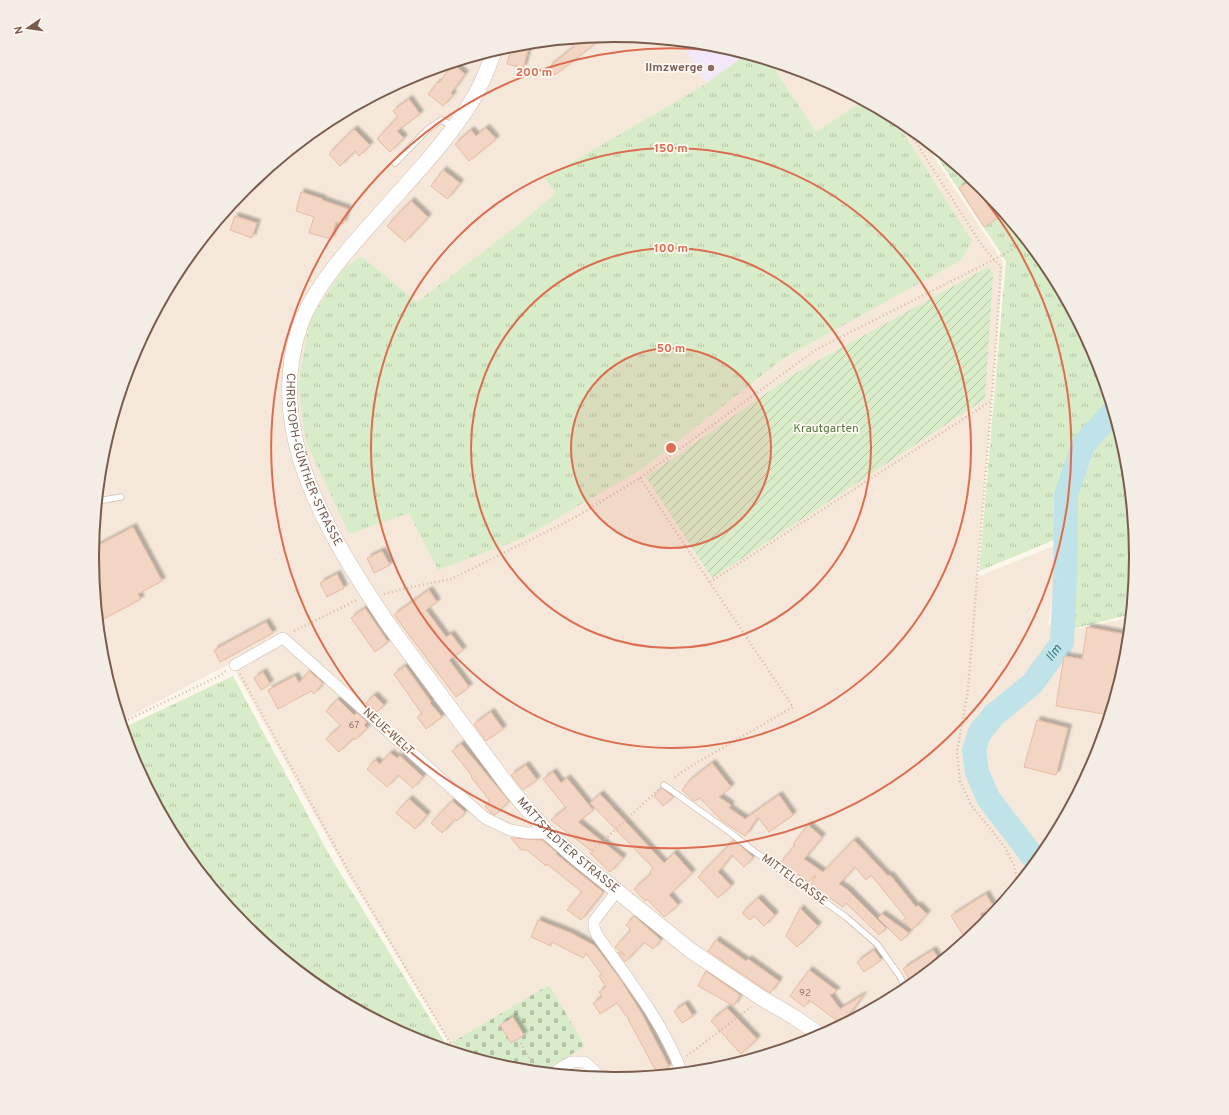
<svg xmlns="http://www.w3.org/2000/svg" width="1229" height="1115" font-family="Overpass,sans-serif">
<style>
.residential{fill:#f5e8da}
.education{fill:#f3e8fa}
.grass{fill:url(#grass-tufts)}
.cemetery{fill:url(#cemetery-stones)}
.garden{fill:url(#garden-furrows)}
.lines{fill:none;stroke-linecap:round;stroke-linejoin:round}
.river{stroke:#bfe3e8;stroke-width:24}
.building{fill:#f3d5c3;stroke:#e6bba3;filter:url(#shadow)}
.lane-casing{stroke:#d1beb0;stroke-width:7}
.street-casing{stroke:#d1beb0;stroke-width:12}
.secondary-casing{stroke:#d6c0b0;stroke-width:16}
.path{stroke:#d9b8a5;stroke-width:2.5;stroke-dasharray:1 3;stroke-linecap:butt}
.lane{stroke:#fff;stroke-width:5.5}
.street{stroke:#fff;stroke-width:11}
.secondary{stroke:#fff;stroke-width:15}
.ring{fill:none;stroke:#dc6d51;stroke-width:2}
.education-dot{fill:#8d6e63;stroke:#fffaf3;stroke-width:1.5}
.labels{text-anchor:middle;dominant-baseline:central;stroke-width:3.5;stroke-linejoin:round;paint-order:stroke}
.number-label{font-size:10px;fill:#987a6a}
.education-label{font-size:12px;font-weight:bold;fill:#785e54;stroke:#fffaf3;text-anchor:end}
.park-label{font-size:12px;fill:#537a41;stroke:#fffaf3}
.street-label{font-size:12px;fill:#7a5c4d;stroke:#fffaf3}
.water-label{font-size:13px;font-style:italic;fill:#437c86;stroke:#fffaf3}
.rim{fill:none;stroke:#7a5c4d;stroke-width:2}
.centre{fill:#dc6d51;stroke:#fffaf3;stroke-width:2}
.ring-label{font-size:12px;text-anchor:middle;font-weight:bold;fill:#dc6d51;stroke:#fffaf3;stroke-width:3.5;stroke-linejoin:round;paint-order:stroke}
</style>
<defs>
<pattern id="grass-tufts" width="24" height="20" patternUnits="userSpaceOnUse"><rect width="24" height="20" fill="#d8ecc9"/><path d="M3 7l-1-3M5 7V3M7 7l1-3M15 17l-1-3M17 17v-4M19 17l1-3" fill="none" stroke="#b4c2a5"/></pattern>
<pattern id="cemetery-stones" width="16" height="16" patternUnits="userSpaceOnUse"><rect width="16" height="16" fill="#d8ecc9"/><path d="M2 7V4a2 2 0 0 1 4 0v3zM10 15v-3a2 2 0 0 1 4 0v3z" fill="#b4c2a5"/></pattern>
<pattern id="garden-furrows" width="10" height="10" patternUnits="userSpaceOnUse"><rect width="10" height="10" fill="#d8ecc9"/><path d="M-1 1l2-2M0 10L10 0M9 11l2-2" fill="none" stroke="#b4c2a5"/></pattern>
<filter id="shadow"><feDropShadow dx="3.5" dy="-3.5" stdDeviation="1" flood-color="#0004"/></filter>
</defs>
<rect width="100%" height="100%" fill="#fdf6ec"/>
<path class="residential" d="M615,35L717,45L815,75L905,123L919,134L1003,262L977,577L1059,544L1048,624L1064,632L1131,617L1127,660L1097,758L1049,848L984,927L905,992L814,1040L716,1070L614,1080L588,1077L583,1068L569,1076L512,1070L456,1053L347,873L231,663L121,721L102,659L92,557L102,455L132,357L180,267L245,188L324,123L415,75L513,45Z"/>
<path class="education" d="M681,42L717,45L746,54L706,83Z"/>
<g class="grass">
<path d="M747,54L769,61L816,132L863,101L893,117L972,241L961,260L784,358L642,469L523,538L438,570L409,513L349,534L306,442L298,384L310,320L342,270L361,256L417,302L517,226L556,193L545,178L706,84Z"/>
<path d="M927,142L984,188L1049,267L1097,358L1113,410L1081,446L1063,495L1061,533L1054,540L979,571L1006,261Z"/>
<path d="M1115,415L1127,456L1137,558L1131,614L1065,631L1068,578L1069,495L1085,447Z"/>
<path d="M233,676L331,858L450,1051L414,1040L324,992L245,927L180,848L132,757L123,728Z"/>
</g>
<path class="cemetery" d="M549,985L585,1046L540,1073L512,1070L460,1054L453,1042Z"/>
<path class="garden" d="M988,267L993,273L985,399L712,578L646,477L794,374Z"/>
<g class="lines">
<path class="river" id="s1" d="M1037,862L988,798L977,772L974,750L980,732L994,715L1032,684L1062,643L1065,578L1066,495L1083,445L1114,411"/>
</g>
<g class="building">
<path d="M605,36L555,75L549,67L574,47L569,40Z"/>
<path d="M521,44L529,47L523,68L507,64L512,45Z"/>
<path d="M453,64L465,74L451,93L453,95L443,106L428,94L438,82L439,83Z"/>
<path d="M409,99L420,114L397,131L404,138L390,152L377,139L398,117L393,111Z"/>
<path d="M486,128L496,139L469,161L455,144L471,130L476,136Z"/>
<path d="M354,129L370,145L359,156L355,151L340,166L329,154Z"/>
<path d="M443,170L460,183L447,199L431,186Z"/>
<path d="M973,179L999,217L984,227L959,188Z"/>
<path d="M301,192L323,199L322,200L348,209L343,224L336,222L331,239L309,233L314,217L296,211Z"/>
<path d="M411,201L428,217L405,242L387,226Z"/>
<path d="M235,216L257,223L252,238L230,230Z"/>
<path d="M133,527L162,581L138,594L141,599L98,622L92,557L93,548Z"/>
<path d="M382,551L390,565L374,573L367,558Z"/>
<path d="M337,574L344,588L327,597L320,583Z"/>
<path d="M429,590L437,602L426,610L446,637L451,634L463,650L449,660L469,687L456,697L394,615Z"/>
<path d="M365,608L388,642L375,652L351,618Z"/>
<path d="M266,622L273,633L220,662L214,650Z"/>
<path d="M1087,627L1129,635L1127,660L1110,715L1056,706L1064,656L1082,659Z"/>
<path d="M405,666L431,702L430,703L442,717L426,729L417,717L422,714L394,674Z"/>
<path d="M309,671L323,683L314,694L311,691L278,709L268,690L295,676L299,683Z"/>
<path d="M263,672L270,684L261,690L254,678Z"/>
<path d="M374,695L384,705L377,712L366,703Z"/>
<path d="M338,699L354,715L357,713L367,722L364,725L367,728L355,740L353,738L339,752L326,739L341,726L326,711Z"/>
<path d="M491,712L503,729L486,741L474,724Z"/>
<path d="M1037,720L1068,728L1056,775L1024,767Z"/>
<path d="M461,744L509,801L495,815L491,813L485,806L490,801L471,777L472,776L452,751Z"/>
<path d="M390,753L397,758L400,756L423,777L413,788L398,775L387,787L367,769L375,760L380,764Z"/>
<path d="M712,763L731,787L719,797L731,805L729,808L745,819L779,795L793,815L769,832L758,817L745,836L721,820L700,798L694,801L682,790L689,781Z"/>
<path d="M526,765L537,780L523,790L511,775Z"/>
<path d="M553,772L561,783L567,778L593,810L578,822L623,858L610,872L591,854L593,852L551,820L566,808L543,779Z"/>
<path d="M662,788L673,797L663,806L654,796Z"/>
<path d="M600,794L664,863L674,853L692,873L669,895L678,905L664,917L647,899L645,901L634,889L651,874L650,872L653,868L590,803Z"/>
<path d="M409,799L427,815L415,829L396,813Z"/>
<path d="M452,801L465,812L457,821L455,819L442,833L431,823Z"/>
<path d="M808,825L822,837L804,859L823,872L854,840L888,876L890,875L916,907L918,905L927,914L912,930L903,920L906,918L871,875L866,880L855,867L839,884L848,890L886,928L879,935L846,903L843,907L811,885L816,875L808,882L797,874L781,862L795,845L793,844Z"/>
<path d="M511,838L542,840L557,853L556,854L603,892L581,920L567,910L582,892L547,864L546,866L527,850H521Z"/>
<path d="M734,840L753,857L744,867L732,855L718,872L731,886L718,898L698,877Z"/>
<path d="M986,894L993,906L980,914L986,924L967,941L951,916Z"/>
<path d="M758,898L775,915L764,926L754,916L750,920L742,913Z"/>
<path d="M800,908L818,926L797,947L786,936Z"/>
<path d="M882,914L909,933L901,941L878,918Z"/>
<path d="M634,916L661,940L653,949L644,942L625,962L618,952L625,955L615,947L631,930L626,925Z"/>
<path d="M538,920L571,933L595,946L620,979L642,1014L669,1067L657,1073L626,1015H625L617,1003L600,1014L593,1003L602,997L599,992L606,987L599,976L602,975L586,953L583,958L552,942L551,946L531,937Z"/>
<path d="M716,940L746,961L748,959L779,981L770,993L708,951Z"/>
<path d="M874,950L881,960L864,972L857,962Z"/>
<path d="M933,950L940,961L910,980L903,969Z"/>
<path d="M809,970L837,991L830,995L840,1009L863,995L846,1019L848,1022L843,1025L809,1000L804,1007L790,996Z"/>
<path d="M706,971L740,995L734,1006L698,986Z"/>
<path d="M685,1004L693,1016L682,1023L674,1011Z"/>
<path d="M727,1008L757,1039L741,1054L711,1021Z"/>
<path d="M513,1017L524,1035L511,1043L500,1025Z"/>
</g>
<g class="lines">
<defs>
<g id="lane">
<path d="M395,163L427,130L441,120L453,126"/>
<path d="M98,501L121,497"/>
<path d="M664,785L731,833L751,849L846,917L877,944L899,975L907,990"/>
</g>
<g id="street">
<path d="M235,665L283,638L485,818L510,830L527,833H548"/>
<path d="M617,891L594,921V927L597,935C628,979 663,1022 682,1073"/>
<path d="M551,1074L571,1062H585L603,1079"/>
</g>
<g id="secondary">
<path id="s2" d="M494,51C489,66 483,80 476,94C455,131 422,167 394,198C362,235 316,280 300,326C263,434 331,538 388,624L511,790L548,833L580,861L690,950L760,997L794,1017L822,1036"/>
</g>
</defs>
<use href="#lane" class="lane-casing"/>
<use href="#street" class="street-casing"/>
<use href="#secondary" class="secondary-casing"/>
<g class="path">
<path d="M903,122L979,241L993,259L1001,266L995,360L968,690L957,752L960,781L971,805L1004,846L1014,865L1018,885"/>
<path d="M640,478L793,707L691,766L672,779"/>
<path d="M710,582L991,401"/>
<path d="M384,594L407,588L451,579L574,518L640,478L817,349L1003,255L1026,240"/>
<path d="M294,631L357,600"/>
<path d="M240,674L349,872L456,1053"/>
<path d="M121,723L221,675L226,671"/>
<path d="M590,853L658,790"/>
<path d="M521,1043L537,1072"/>
<path d="M687,1056L751,1007"/>
</g>
<use href="#lane" class="lane"/>
<use href="#street" class="street"/>
<use href="#secondary" class="secondary"/>
</g>
<circle cx="671" cy="448" r="100" fill="#dc6d51" fill-opacity=".12"/>
<g class="ring">
<circle cx="671" cy="448" r="100"/>
<circle cx="671" cy="448" r="200"/>
<circle cx="671" cy="448" r="300"/>
<path d="M941 153A400 400 0 1 1 754 57"/>
</g>
<circle class="education-dot" cx="711" cy="68" r="4"/>
<g class="labels">
<g class="number-label">
<text x="354" y="725">67</text>
<text x="805" y="993">92</text>
</g>
<g class="education-label">
<text x="703" y="68">Ilmzwerge</text>
</g>
<g class="park-label">
<text x="826" y="429">Krautgarten</text>
</g>
<g class="street-label">
<text stroke="none"><textPath href="#s2" startOffset="478">CHRISTOPH-GÜNTHER-STRASSE</textPath></text>
<text transform="translate(388 732) rotate(42)">NEUE WELT</text>
<text stroke="none"><textPath href="#s2" startOffset="948">MATTSTEDTER STRASSE</textPath></text>
<text transform="translate(794 880) rotate(36)">MITTELGASSE</text>
</g>
<g class="water-label">
<text stroke="none"><textPath href="#s1" startOffset="259">Ilm</textPath></text>
</g>
</g>
<path d="M0 0H1229V1115H0ZM99 557a515 515 0 1 1 1030 0a515 515 0 1 1-1030 0Z" fill="#f4ede6" fill-rule="evenodd"/>
<path class="rim" d="M99 557a515 515 0 1 1 1030 0a515 515 0 1 1-1030 0Z"/>
<circle cx="671" cy="448" r="6" class="centre"/>
<g class="ring-label">
<text x="534" y="76">200 m</text>
<text x="671" y="152">150 m</text>
<text x="671" y="252">100 m</text>
<text x="671" y="352">50 m</text>
</g>
<g transform="translate(28 28) rotate(257)" stroke="#fffaf3" stroke-width="3" paint-order="stroke">
<path d="M0-3L7 15L0 10L-7 15Z" fill="#7a5c4d"/>
<text y="-6" font-size="11" font-weight="bold" text-anchor="middle" fill="#7a5c4d">N</text>
</g>
</svg>
